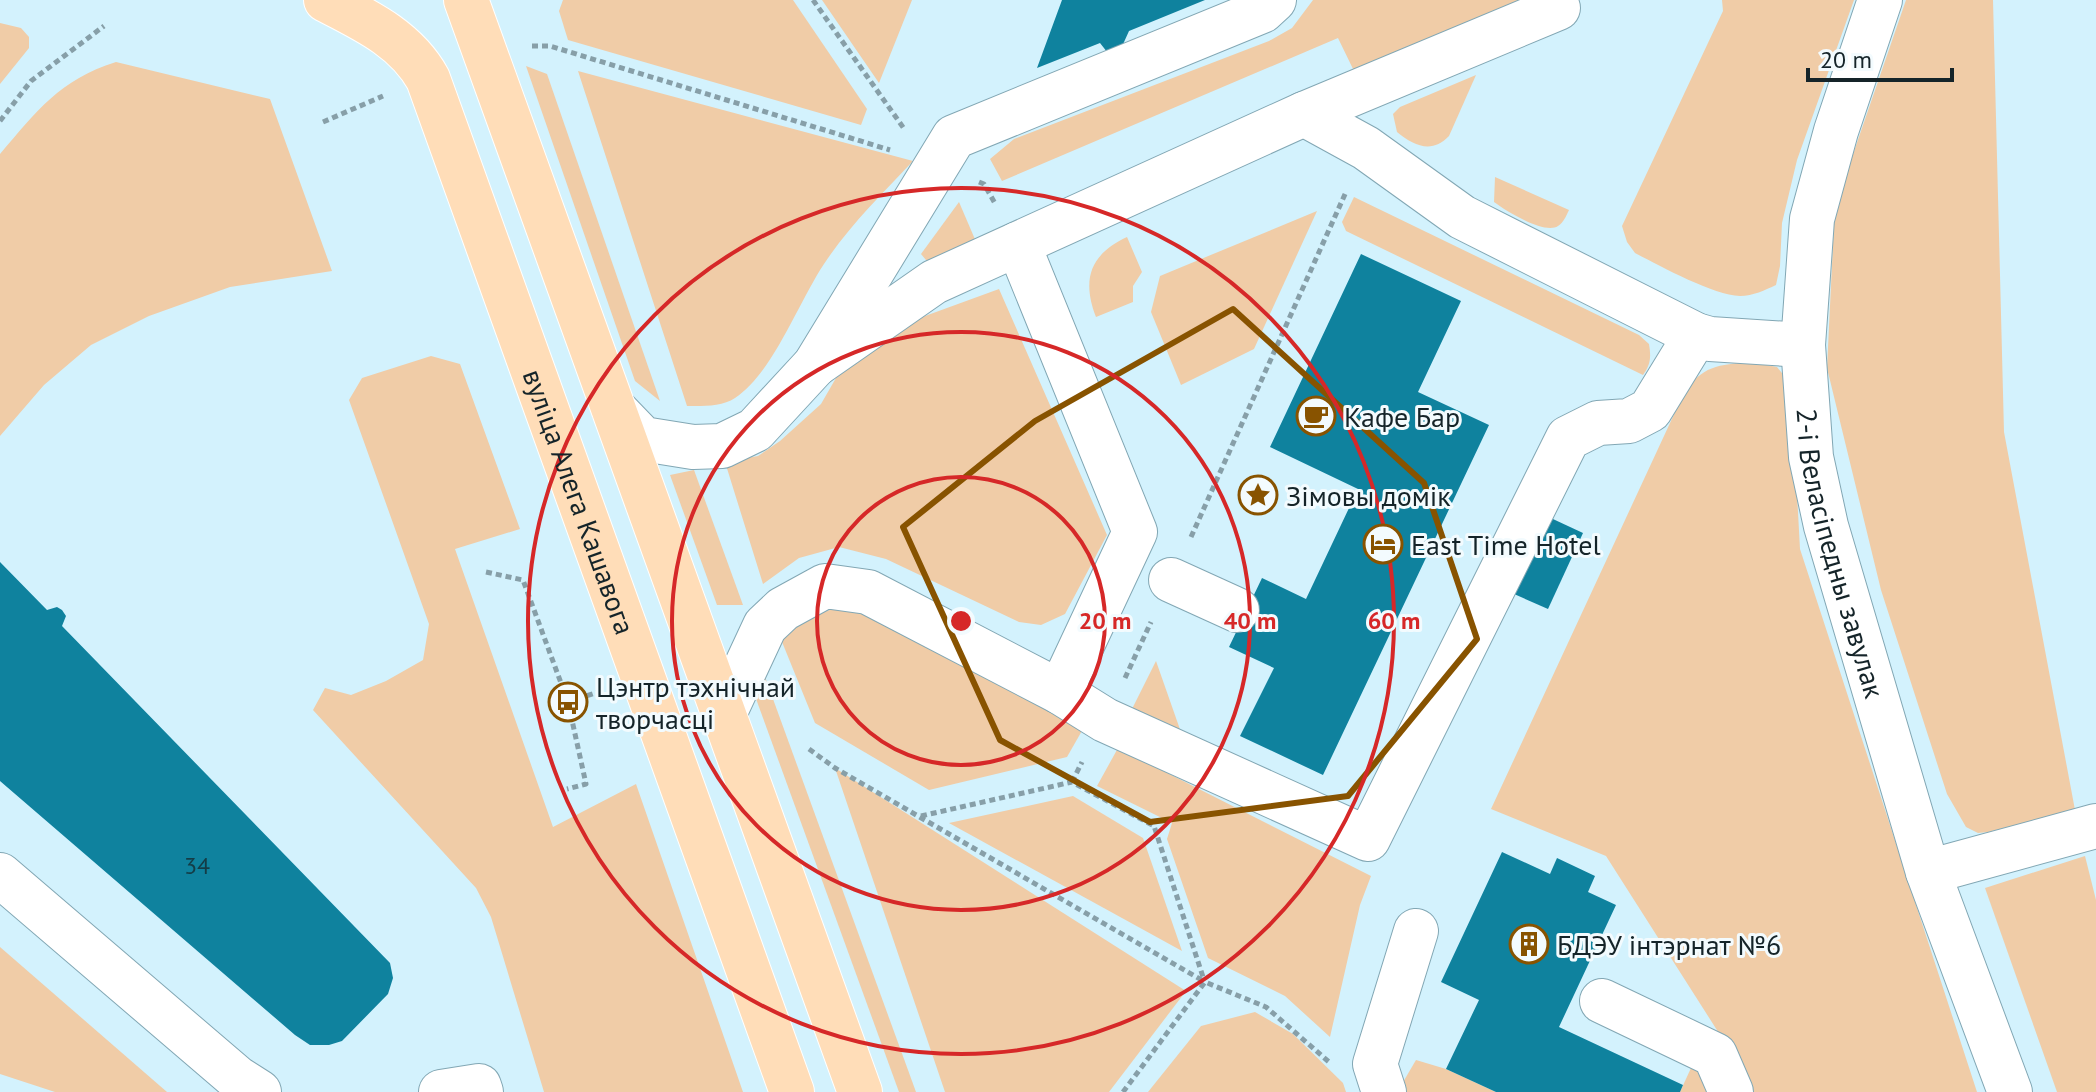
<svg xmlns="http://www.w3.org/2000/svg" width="2096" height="1092" font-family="'PT Sans',sans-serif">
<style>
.green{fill:#f0cca7}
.building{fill:#0f829e}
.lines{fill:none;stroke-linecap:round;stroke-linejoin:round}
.minor-casing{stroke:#82a7b4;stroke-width:46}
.major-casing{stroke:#fff;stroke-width:46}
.path{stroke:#879fa8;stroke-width:5;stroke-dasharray:6 4;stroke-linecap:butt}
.minor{stroke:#fff;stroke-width:44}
.major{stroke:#ffddb8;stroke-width:44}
.marked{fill:none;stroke:#885300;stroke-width:6;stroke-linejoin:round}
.ring{fill:none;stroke:#d62828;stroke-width:4}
.labels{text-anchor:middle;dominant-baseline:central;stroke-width:6;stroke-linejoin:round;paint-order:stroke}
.number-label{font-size:24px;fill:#143c46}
.poi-label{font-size:28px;fill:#152429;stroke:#f3fbfe;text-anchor:start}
.street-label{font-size:28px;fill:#152429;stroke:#f3fbfe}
.centre{fill:#d62828;stroke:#f3fbfe;stroke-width:4}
.ring-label{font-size:24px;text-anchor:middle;font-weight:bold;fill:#d62828;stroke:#f3fbfe;stroke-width:6;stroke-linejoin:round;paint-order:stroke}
</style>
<rect width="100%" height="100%" fill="#d3f2fd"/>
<g class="green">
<path d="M563,0H793L867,109L861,125L568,40L559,11Z"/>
<path d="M822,0H912L879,83Z"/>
<path d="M1313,0H1528L1354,71L1338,38L1002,181L990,159L1014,139L1269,41L1292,28Z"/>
<path d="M1722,0H1854L1797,160L1782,223L1780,266L1776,285C1765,290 1753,296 1740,296C1713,295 1660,266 1635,253L1627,242L1622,226L1723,11Z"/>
<path d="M1906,0H1993L2004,432L2075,810L1988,832L1978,833L1966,827L1947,794L1881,590L1827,368L1834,223L1850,163Z"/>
<path d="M0,23L21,28L29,37V48L0,84Z"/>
<path d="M116,62L270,99L332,271L230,287L149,316L91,345L44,385L0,436V154C37,111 59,80 116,62Z"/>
<path d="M526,66L547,74L660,401L635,381Z"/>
<path d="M578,71L913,161C882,194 849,226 824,264C798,303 773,373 735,398C722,407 702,406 687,406Z"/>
<path d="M1476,75L1449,136C1432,154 1414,146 1397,132L1393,114L1400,107Z"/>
<path d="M1495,177L1569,210C1566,216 1564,222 1558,226C1545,235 1506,211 1494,202Z"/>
<path d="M1354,197L1639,335L1649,344C1651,357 1651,364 1643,375L1346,231L1342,222Z"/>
<path d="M959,202L977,244L931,266L921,254Z"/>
<path d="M1317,211L1254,349L1181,385L1151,312L1160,276Z"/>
<path d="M1127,237L1142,272L1133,286V302L1096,317C1081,278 1091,254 1127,237Z"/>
<path d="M999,289L1107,535L1065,614L1041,625L1019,622L886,559L839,547L799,558L763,584L725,462L758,456L780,441L821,404L836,378L884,331Z"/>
<path d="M431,356L460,364L520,529L455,549L553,827L636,784L743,1092H544L491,917L476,888L313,710L325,688L351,695L386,681L423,660L429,624L349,400L362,378Z"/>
<path d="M1751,362L1777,367L1791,384L1800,549L1977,1092H1740L1722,1038L1606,856L1491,809L1683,395C1702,365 1718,365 1751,362Z"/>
<path d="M694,470L743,605H717L670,475Z"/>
<path d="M835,608L856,609L1091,715L1067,757L929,790L815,723L780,637L798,622Z"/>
<path d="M1156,661L1183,738L1130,713Z"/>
<path d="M765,677L916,1092H899L755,696Z"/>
<path d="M1118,748L1371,876L1360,905L1330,1037L1285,996L1208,958L1167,839L1172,823L1097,786Z"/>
<path d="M835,768L1186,991L1109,1092H945Z"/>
<path d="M1073,796L1143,838L1182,951L949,823Z"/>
<path d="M2085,856L2096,900V1092H2057L1985,888Z"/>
<path d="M0,947L167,1092H55L0,1074Z"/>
<path d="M1255,1012L1293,1034L1343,1083L1346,1092H1148L1201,1026Z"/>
<path d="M1416,1060L1446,1069L1496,1092H1400L1399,1089Z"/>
<path d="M1691,1068L1705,1075L1713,1092H1680Z"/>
</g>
<g class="building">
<path d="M1062,0H1205L1129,31L1115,62L1100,43L1037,68Z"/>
<path d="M1361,254L1461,301L1418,392L1489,425L1323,775L1240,736L1274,668L1229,647L1262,578L1306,599L1358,489L1270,447Z"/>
<path d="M1540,513L1583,533L1548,609L1505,590Z"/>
<path d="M0,562L47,610L57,607L62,610L66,616L62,626L390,963L393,978L388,994L342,1041L329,1045H310L295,1035L0,781Z"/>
<path d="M1502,852L1550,874L1557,858L1595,876L1588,892L1616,905L1559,1027L1683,1085L1680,1092H1496L1446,1069L1479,1000L1441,982Z"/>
</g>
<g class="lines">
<defs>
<g id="minor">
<path id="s1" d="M1880,0L1836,131L1812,219L1803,345L1811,457L1826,526L1928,872L2010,1092"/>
<path d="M1304,114L1558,8"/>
<path d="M1018,244L1135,532L1060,692"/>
<path d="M815,365L934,282L1304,114L1366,148L1462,217L1696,335L1710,339L1803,345"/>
<path d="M614,409L643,439L693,447L722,446L755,430L815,365L954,137L1262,11L1274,0"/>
<path d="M1171,580L1237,610"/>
<path d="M724,714L765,626L783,609L825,586L868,592L1060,692L1105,720L1368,839L1568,438L1598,423L1629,421L1650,410L1696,335"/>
<path d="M1928,872L2096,826"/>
<path d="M0,875L237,1078L259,1092"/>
<path d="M1602,1001L1715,1055L1731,1092"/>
<path d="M441,1092L479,1086L481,1092"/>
<path d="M1384,1092L1375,1064L1416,931"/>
</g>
<g id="major">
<path id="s2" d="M326,0C365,20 406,39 428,79L792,1092"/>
<path d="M466,0L860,1092"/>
</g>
</defs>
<use href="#minor" class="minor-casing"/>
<use href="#major" class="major-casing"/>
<g class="path">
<path d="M813,0L905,130"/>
<path d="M532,46H550L890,150"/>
<path d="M0,121L31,81L104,26"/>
<path d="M323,122L383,96"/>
<path d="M979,182L984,184L996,205"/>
<path d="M1191,537L1346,192"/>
<path d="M486,572L523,580L568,702L586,784L567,789"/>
<path d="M1125,678L1151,622"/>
<path d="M568,702L598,692"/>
<path d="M809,749L835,768L1205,982"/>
<path d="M1072,782L1082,762"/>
<path d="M921,816L1072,782L1154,826L1204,980"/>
<path d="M1123,1092L1205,982L1266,1007L1329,1062"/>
</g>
<use href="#minor" class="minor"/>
<use href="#major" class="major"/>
</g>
<path class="marked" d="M1233,309L1424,483L1477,639L1348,796L1150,822L1000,740L903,527L1035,421Z"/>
<g class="ring">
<circle cx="961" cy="621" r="144"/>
<circle cx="961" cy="621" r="289"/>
<circle cx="961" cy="621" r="433"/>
</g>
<defs>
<symbol id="cafe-ring" viewBox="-11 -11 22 22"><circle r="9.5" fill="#f3fbfe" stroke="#885300" stroke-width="1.5"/><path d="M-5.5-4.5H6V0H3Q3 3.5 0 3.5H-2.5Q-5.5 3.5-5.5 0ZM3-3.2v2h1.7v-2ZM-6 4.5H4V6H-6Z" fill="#885300"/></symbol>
<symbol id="sight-ring" viewBox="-11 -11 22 22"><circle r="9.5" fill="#f3fbfe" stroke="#885300" stroke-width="1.5"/><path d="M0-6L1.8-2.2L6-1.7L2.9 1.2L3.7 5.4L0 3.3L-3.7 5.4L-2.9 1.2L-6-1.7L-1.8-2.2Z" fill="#885300"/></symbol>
<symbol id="hotel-ring" viewBox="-11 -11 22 22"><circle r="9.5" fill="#f3fbfe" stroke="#885300" stroke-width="1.5"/><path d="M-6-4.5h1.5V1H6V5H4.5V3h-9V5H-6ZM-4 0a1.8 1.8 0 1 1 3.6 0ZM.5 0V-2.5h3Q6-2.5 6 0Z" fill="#885300"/></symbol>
<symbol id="bus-ring" viewBox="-11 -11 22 22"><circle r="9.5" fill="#f3fbfe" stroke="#885300" stroke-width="1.5"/><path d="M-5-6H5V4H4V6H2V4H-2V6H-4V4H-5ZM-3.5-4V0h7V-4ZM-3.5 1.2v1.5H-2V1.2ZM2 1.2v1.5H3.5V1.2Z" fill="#885300"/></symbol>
<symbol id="building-ring" viewBox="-11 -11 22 22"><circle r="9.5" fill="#f3fbfe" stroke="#885300" stroke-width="1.5"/><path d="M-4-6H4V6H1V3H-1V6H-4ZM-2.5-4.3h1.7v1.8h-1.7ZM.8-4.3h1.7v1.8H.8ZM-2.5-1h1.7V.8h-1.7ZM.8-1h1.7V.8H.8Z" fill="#885300"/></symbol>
</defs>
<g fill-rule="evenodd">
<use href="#cafe-ring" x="1294" y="394" width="44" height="44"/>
<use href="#sight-ring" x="1236" y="473" width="44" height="44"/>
<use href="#hotel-ring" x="1361" y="522" width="44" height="44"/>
<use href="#bus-ring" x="546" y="680" width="44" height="44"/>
<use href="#building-ring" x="1507" y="922" width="44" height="44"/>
</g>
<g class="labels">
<g class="number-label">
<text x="197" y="865">34</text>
</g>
<g class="poi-label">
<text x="1344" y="416">Кафе Бар</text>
<text x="1286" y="495">Зімовы домік</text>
<text x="1411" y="544">East Time Hotel</text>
<text x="596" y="686">Цэнтр тэхнічнай<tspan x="596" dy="32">творчасці</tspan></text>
<text x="1557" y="944">БДЭУ інтэрнат №6</text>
</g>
<g class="street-label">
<text stroke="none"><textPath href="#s2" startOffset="580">вуліца Алега Кашавога</textPath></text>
<text stroke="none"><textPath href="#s1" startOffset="568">2-і Веласіпедны завулак</textPath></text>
</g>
</g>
<circle cx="961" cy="621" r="12" class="centre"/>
<g class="ring-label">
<text x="1105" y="629">20 m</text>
<text x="1250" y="629">40 m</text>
<text x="1394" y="629">60 m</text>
</g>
<path d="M1808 68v12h144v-12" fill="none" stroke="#152429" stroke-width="4"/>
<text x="1820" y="68" font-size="24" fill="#152429" stroke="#f3fbfe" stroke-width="6" paint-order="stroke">20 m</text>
</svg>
